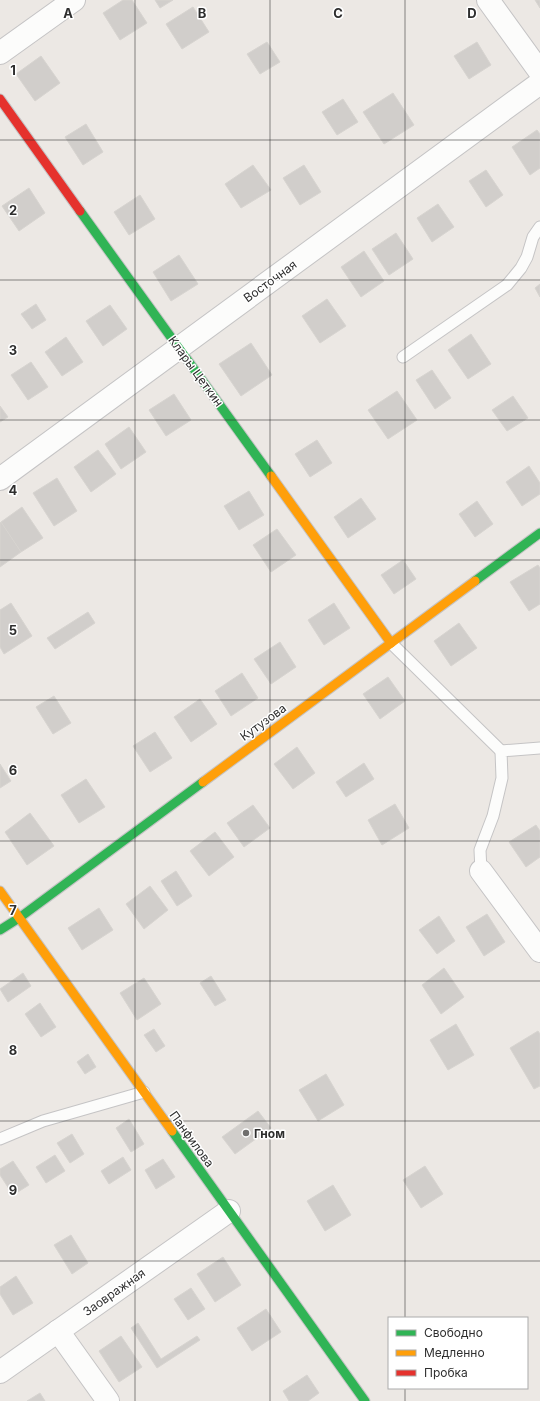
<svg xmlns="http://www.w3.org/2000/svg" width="540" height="1401" font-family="Inter,sans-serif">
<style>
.building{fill:#d1cecb;stroke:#d7d4d0}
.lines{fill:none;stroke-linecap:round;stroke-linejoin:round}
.lane-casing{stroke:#c5c4c5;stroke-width:13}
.street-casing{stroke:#c5c4c5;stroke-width:24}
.fast-casing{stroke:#c5c4c5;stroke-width:11}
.slow-casing{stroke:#c5c4c5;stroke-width:11}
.jam-casing{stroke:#c5c4c5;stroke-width:11}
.lane{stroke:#fcfcfb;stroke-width:11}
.street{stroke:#fcfcfb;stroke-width:22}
.fast{stroke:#30b455;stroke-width:9}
.slow{stroke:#ff9f0a;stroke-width:9}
.jam{stroke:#e5322d;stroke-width:9}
.grid{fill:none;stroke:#2e2e2e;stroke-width:1;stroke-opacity:0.55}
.poi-dot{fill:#706f6e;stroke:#fff;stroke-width:1.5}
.labels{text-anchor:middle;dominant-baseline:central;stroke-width:3;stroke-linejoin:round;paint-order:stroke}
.street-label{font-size:12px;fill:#2e2e2e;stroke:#fff}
.poi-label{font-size:12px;font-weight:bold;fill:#2e2e2e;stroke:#fff;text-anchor:start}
.grid-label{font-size:13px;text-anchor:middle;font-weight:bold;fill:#2e2e2e;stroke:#fff;stroke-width:3;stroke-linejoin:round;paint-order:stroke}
</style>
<rect width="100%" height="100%" fill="#ece8e4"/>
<g class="building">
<path d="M123,0H132L147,23L120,40L103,13Z"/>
<path d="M155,0H173L160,8Z"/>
<path d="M535,0H540V8Z"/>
<path d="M193,7L209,32L182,49L166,24Z"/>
<path d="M267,42L280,62L260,74L247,54Z"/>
<path d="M477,42L491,65L469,79L454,56Z"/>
<path d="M41,56L60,83L35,101L16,74Z"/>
<path d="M393,93L414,125L384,144L363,112Z"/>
<path d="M343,99L358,122L337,135L322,112Z"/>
<path d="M86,124L103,152L83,165L65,137Z"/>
<path d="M537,130L540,134V168L530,175L512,147Z"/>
<path d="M253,165L271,190L241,208L225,184Z"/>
<path d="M304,165L321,192L300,205L283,178Z"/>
<path d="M486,170L503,195L486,207L469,181Z"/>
<path d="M29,188L45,213L19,231L2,206Z"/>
<path d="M140,195L155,219L129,235L114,212Z"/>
<path d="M438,204L454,227L432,242L417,218Z"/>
<path d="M396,233L413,259L389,275L372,249Z"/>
<path d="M364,251L384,281L361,297L341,267Z"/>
<path d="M179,255L198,284L171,301L153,272Z"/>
<path d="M540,284V297L535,288Z"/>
<path d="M327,299L346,326L320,343L302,316Z"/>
<path d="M36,304L46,320L32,329L21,314Z"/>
<path d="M110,305L127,329L103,346L86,321Z"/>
<path d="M471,334L491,364L468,379L448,350Z"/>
<path d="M66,337L83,362L62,376L45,352Z"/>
<path d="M251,343L272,375L241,396L219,364Z"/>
<path d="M31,362L48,387L28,400L11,375Z"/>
<path d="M432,370L451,398L435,409L416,380Z"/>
<path d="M397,391L417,420L388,439L368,410Z"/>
<path d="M174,394L191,420L166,436L149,410Z"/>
<path d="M513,396L528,418L507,431L492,410Z"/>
<path d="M0,406L8,417L0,422Z"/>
<path d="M129,427L146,452L121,469L105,444Z"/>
<path d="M317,440L332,463L310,477L295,454Z"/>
<path d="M98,450L116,474L91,492L74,467Z"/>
<path d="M529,466L540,483V494L522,506L506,482Z"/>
<path d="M57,478L77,511L54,526L33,493Z"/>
<path d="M249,491L264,515L239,530L224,506Z"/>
<path d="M361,498L376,519L348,538L334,517Z"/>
<path d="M477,501L493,524L475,537L459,514Z"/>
<path d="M22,507L43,538L21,552L1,522Z"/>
<path d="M1,522L21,552L0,567V523Z"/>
<path d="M277,529L296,555L271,572L253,545Z"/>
<path d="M403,560L416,579L394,594L381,575Z"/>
<path d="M538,565L540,568V604L529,611L510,582Z"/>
<path d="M11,603L32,636L4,654L0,647V610Z"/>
<path d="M334,603L350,628L324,645L308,620Z"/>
<path d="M88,612L95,623L55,649L47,638Z"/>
<path d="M459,623L477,648L451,666L434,641Z"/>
<path d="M280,642L296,667L271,684L254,659Z"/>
<path d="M242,673L258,698L231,716L215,691Z"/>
<path d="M388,677L405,701L380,719L363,694Z"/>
<path d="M54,696L71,723L53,734L36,707Z"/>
<path d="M200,699L217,724L191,742L174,717Z"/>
<path d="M155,732L172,758L150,772L133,746Z"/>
<path d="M297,747L315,773L293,789L274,764Z"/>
<path d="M364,763L374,779L346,797L336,782Z"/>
<path d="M0,764L11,781L0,788Z"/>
<path d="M86,779L105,807L79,823L61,795Z"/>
<path d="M395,804L409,828L382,845L368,820Z"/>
<path d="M253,805L270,828L244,847L227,823Z"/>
<path d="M30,813L54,846L27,865L5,832Z"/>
<path d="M536,825L540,831V857L526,867L509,842Z"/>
<path d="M215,832L234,857L209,876L190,851Z"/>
<path d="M176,871L192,896L177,906L161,881Z"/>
<path d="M150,886L168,910L144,929L126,904Z"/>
<path d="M99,908L113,930L82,950L68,928Z"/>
<path d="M487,914L505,942L484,956L466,927Z"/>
<path d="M439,916L455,941L437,954L419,930Z"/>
<path d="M444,968L464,997L441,1014L422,985Z"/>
<path d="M23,973L31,986L8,1002L0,989Z"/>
<path d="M211,976L226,1000L215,1006L200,983Z"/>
<path d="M144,978L161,1004L137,1020L120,993Z"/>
<path d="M40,1003L56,1027L41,1037L25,1014Z"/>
<path d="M456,1024L474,1055L448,1070L430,1040Z"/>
<path d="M154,1029L165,1046L156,1052L144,1035Z"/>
<path d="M538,1031L540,1034V1086L534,1089L510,1048Z"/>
<path d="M88,1054L96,1067L85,1074L77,1062Z"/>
<path d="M326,1074L344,1105L318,1121L299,1090Z"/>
<path d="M258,1111L271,1128L235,1154L222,1137Z"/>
<path d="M129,1119L144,1144L131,1152L116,1128Z"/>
<path d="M72,1134L84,1154L70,1163L57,1143Z"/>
<path d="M55,1155L65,1171L46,1183L36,1167Z"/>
<path d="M123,1157L131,1170L109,1184L101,1171Z"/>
<path d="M163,1159L175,1177L156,1189L145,1170Z"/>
<path d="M13,1161L29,1185L13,1195L0,1175V1169Z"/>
<path d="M425,1166L443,1194L421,1208L403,1180Z"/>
<path d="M333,1185L351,1215L325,1231L307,1201Z"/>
<path d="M71,1235L88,1263L72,1274L54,1245Z"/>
<path d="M223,1257L241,1285L215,1302L197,1274Z"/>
<path d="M16,1276L33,1303L13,1315L0,1294V1287Z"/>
<path d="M191,1288L205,1309L188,1320L174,1299Z"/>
<path d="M266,1309L281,1332L252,1351L237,1328Z"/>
<path d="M138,1323L161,1359L197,1336L200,1340L157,1368L131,1328Z"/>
<path d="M121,1336L142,1367L119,1382L99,1351Z"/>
<path d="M307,1375L319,1393L308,1401H289L283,1391Z"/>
<path d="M40,1393L45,1401H27Z"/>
</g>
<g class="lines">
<defs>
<g id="lane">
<path d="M403,357L507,285L521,268L527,257L533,237L540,227"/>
<path d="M391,643L501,751"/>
<path d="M481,871L480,850L493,816L502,778L501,751L540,748"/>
<path d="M0,1139L43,1121L144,1092"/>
</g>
<g id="street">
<path d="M488,0L540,72"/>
<path d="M0,53L74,0"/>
<path d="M0,479L540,83"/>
<path d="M481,871L540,951"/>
<path d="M58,1331L108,1401"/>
<path d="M0,1372L229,1211"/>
</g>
<g id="fast">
<path d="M80,211L271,476"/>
<path d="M475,581L540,533"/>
<path d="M0,930L19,918L203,782"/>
<path d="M172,1131L365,1401"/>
</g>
<g id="slow">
<path d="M271,476L391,643"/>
<path d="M203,782L475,581"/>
<path d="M0,891L172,1131"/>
</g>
<path id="jam" d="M0,99L80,211"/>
</defs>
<use href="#lane" class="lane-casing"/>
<use href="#street" class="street-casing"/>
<use href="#fast" class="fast-casing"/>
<use href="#slow" class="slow-casing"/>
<use href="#jam" class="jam-casing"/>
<use href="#lane" class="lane"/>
<use href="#street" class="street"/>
<use href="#fast" class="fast"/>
<use href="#slow" class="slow"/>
<use href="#jam" class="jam"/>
</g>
<path class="grid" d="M135,0V1401M270,0V1401M405,0V1318M0,140H540M0,280H540M0,420H540M0,560H540M0,700H540M0,841H540M0,981H540M0,1121H540M0,1261H540M405,1388V1401"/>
<circle class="poi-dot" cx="246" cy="1133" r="4"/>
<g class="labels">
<g class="street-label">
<text transform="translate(270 281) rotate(-36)">Восточная</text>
<text transform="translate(196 371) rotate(54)">Клары Цеткин</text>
<text transform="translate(263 722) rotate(-36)">Кутузова</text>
<text transform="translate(192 1139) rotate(54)">Панфилова</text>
<text transform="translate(114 1292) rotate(-35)">Заовражная</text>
</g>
<g class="poi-label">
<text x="254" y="1133">Гном</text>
</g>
</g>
<g class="grid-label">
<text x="68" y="18">A</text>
<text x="202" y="18">B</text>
<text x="338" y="18">C</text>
<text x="472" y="18">D</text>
<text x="13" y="75">1</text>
<text x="13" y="215">2</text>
<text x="13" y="355">3</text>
<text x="13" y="495">4</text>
<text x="13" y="635">5</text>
<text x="13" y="775">6</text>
<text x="13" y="915">7</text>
<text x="13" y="1055">8</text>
<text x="13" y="1195">9</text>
</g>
<rect x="388" y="1317" width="140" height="72" fill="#ffffff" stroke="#ababab"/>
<rect x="396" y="1330" width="20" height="6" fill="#30b455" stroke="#ababab"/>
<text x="424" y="1337" font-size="12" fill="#2e2e2e">Свободно</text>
<rect x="396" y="1350" width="20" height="6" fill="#ff9f0a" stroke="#ababab"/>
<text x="424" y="1357" font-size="12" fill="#2e2e2e">Медленно</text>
<rect x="396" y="1370" width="20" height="6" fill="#e5322d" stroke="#ababab"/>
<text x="424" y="1377" font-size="12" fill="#2e2e2e">Пробка</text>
</svg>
